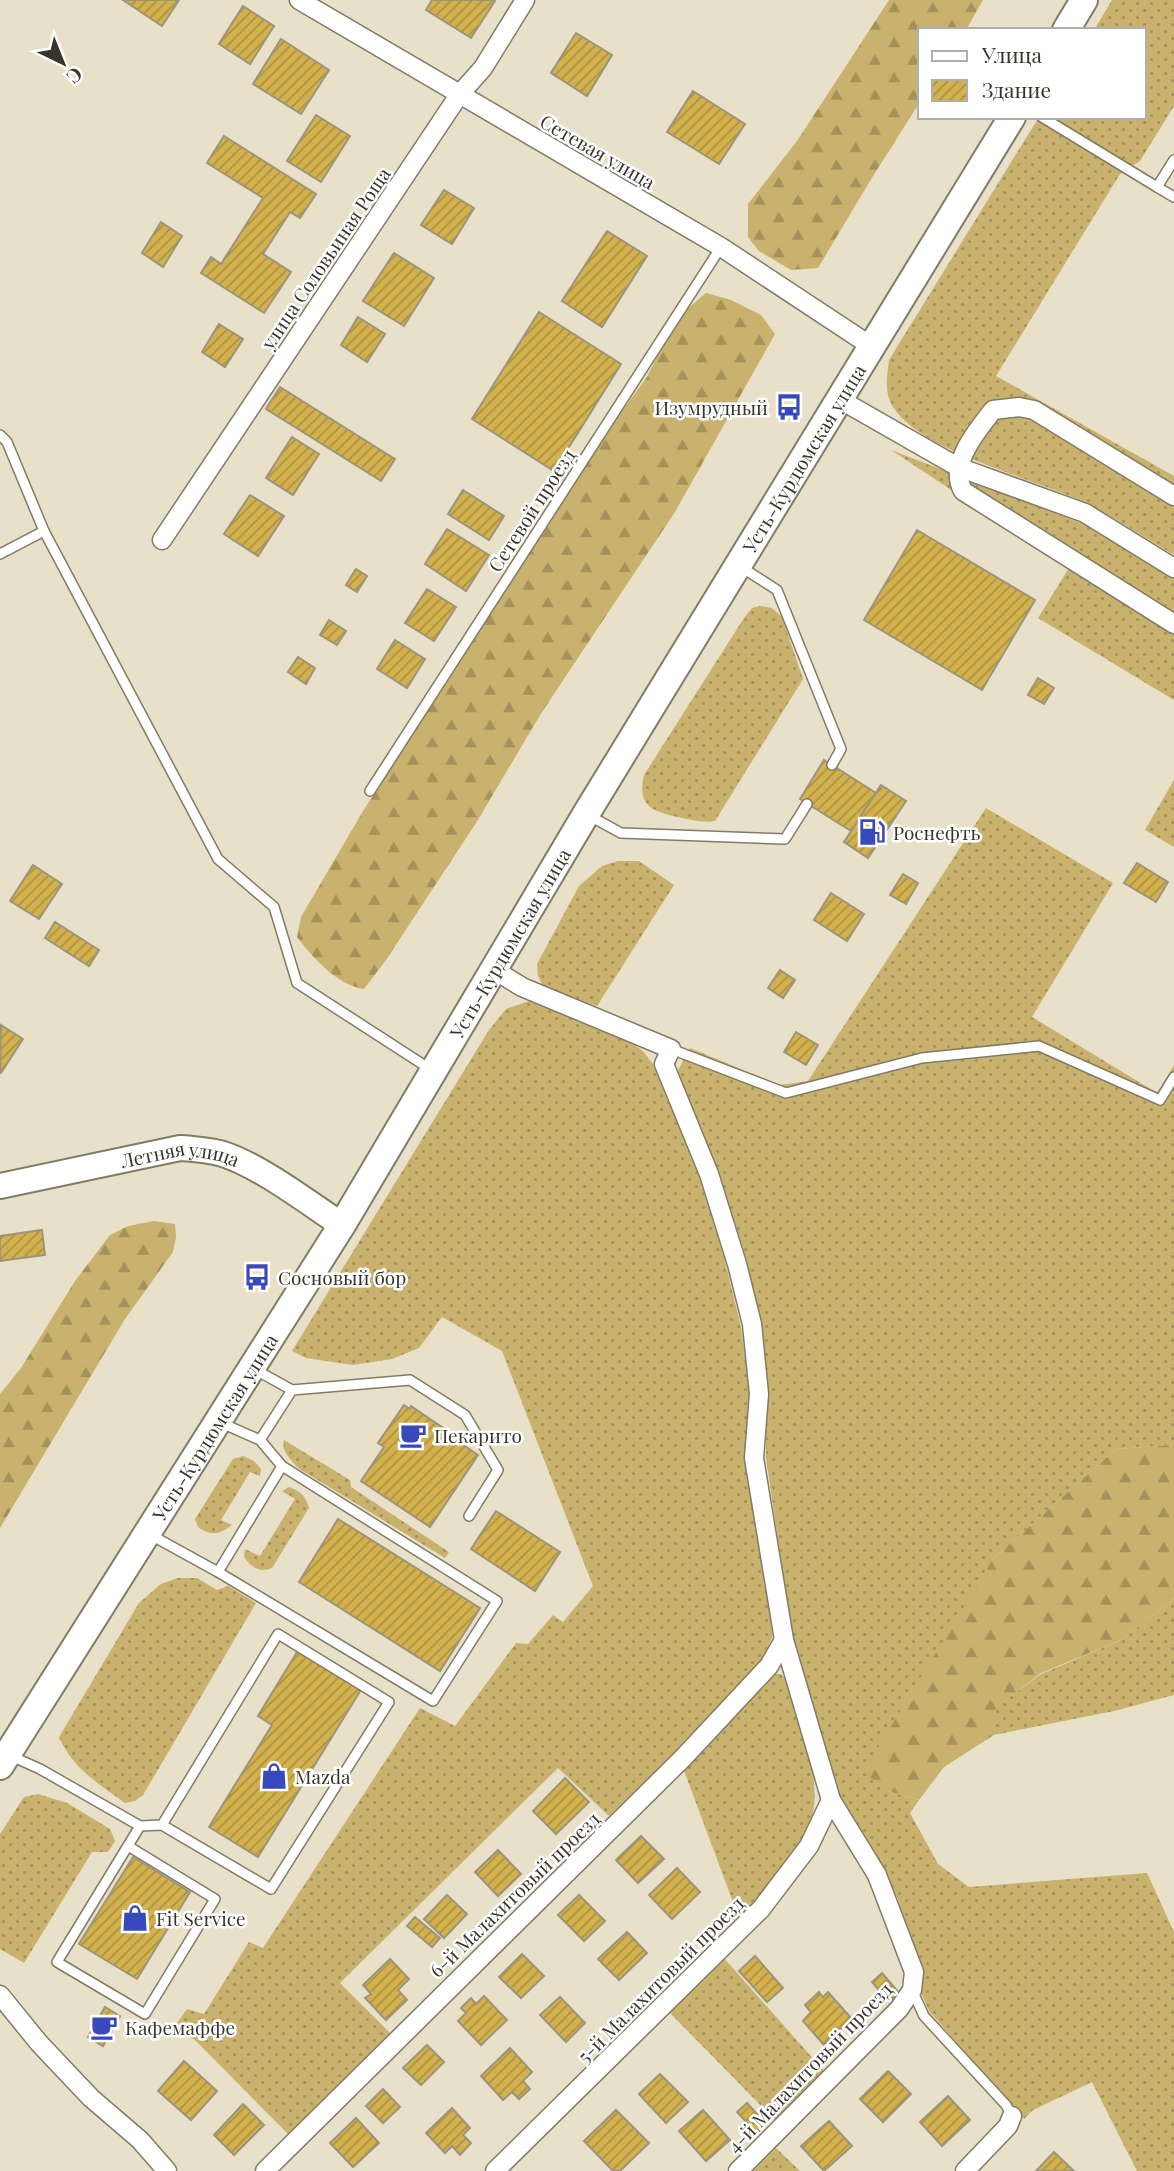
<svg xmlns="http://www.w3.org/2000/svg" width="1174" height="2171" font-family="'Playfair Display',serif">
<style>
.grass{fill:url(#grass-dots)}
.forest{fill:url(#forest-firs)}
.building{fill:url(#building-hatch);stroke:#9c947d;stroke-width:2}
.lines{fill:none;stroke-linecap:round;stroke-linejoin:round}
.lane-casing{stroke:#827b65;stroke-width:12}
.street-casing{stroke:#827b65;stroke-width:21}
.secondary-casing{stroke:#827b65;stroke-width:28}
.primary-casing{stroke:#827b65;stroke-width:30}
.lane{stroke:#fff;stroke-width:9}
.street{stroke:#fff;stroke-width:18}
.secondary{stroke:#fff;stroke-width:24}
.primary{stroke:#fff;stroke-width:26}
.labels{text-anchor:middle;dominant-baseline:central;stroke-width:5;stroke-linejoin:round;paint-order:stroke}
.street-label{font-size:19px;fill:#38352c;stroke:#fff}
.poi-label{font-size:19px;fill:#38352c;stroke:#fff;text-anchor:start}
</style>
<defs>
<pattern id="grass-dots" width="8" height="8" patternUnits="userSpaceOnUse" patternTransform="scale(1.75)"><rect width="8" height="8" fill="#c9b26d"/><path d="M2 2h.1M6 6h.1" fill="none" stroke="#a4925a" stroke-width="1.8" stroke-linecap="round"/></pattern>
<pattern id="forest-firs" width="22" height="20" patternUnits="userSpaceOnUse" patternTransform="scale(1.75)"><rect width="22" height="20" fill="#c9b26d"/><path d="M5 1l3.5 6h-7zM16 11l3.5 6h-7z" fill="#a4925a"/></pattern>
<pattern id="building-hatch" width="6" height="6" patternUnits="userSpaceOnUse" patternTransform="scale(1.75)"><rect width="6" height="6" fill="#d3b24e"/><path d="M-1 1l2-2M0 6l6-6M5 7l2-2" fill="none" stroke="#ac9241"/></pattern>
</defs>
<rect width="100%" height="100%" fill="#e8e0c8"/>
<g class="grass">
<path d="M1112,0H1174V106L1140,161L1120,174L996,376L1174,476V555C1147,539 1120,521 1092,506C1040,479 923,454 893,407C884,393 887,375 889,360L1039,117H1144V30H1094Z"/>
<path d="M891,450L1084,524L1174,578V700L1038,618L1069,568Z"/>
<path d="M760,606L772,608L782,617L803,679L715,821C703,823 693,820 682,818C655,812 636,808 644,775L744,618L752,608Z"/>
<path d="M1174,780V847L1145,830Z"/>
<path d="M986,808L1113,883L1032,1017L1157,1093L1174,1065V1445L1116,1449L993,1559L940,1648L888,1791L919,1800L910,1813L938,1864L969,1887L1147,1873L1174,1932V2171H1137L1092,2082L1033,2110L1024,2119L929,2011L919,1988L920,1967L897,1897L839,1796L794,1639L788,1608L766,1458V1393L761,1328L747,1261L718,1171L682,1090L677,1072L690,1048L780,1085L808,1081Z"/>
<path d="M618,861H639L674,885L597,1006L544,987L538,976L537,964L579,886L602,866Z"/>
<path d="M529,1001L631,1043L643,1051L659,1072L699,1176L723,1253L741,1327L750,1392L745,1459L774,1609L772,1638L761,1661L680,1748L609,1816L558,1768L340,1983L391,2034L288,2134L196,2041L175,2026L187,2009L204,2014L249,1942L263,1948L420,1708L455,1726L516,1643L528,1644L553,1615L563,1622L593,1586L502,1351L442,1317L419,1348L392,1359L353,1365L306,1358L292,1351L489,1030L506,1009Z"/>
<path d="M284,1440L350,1480L351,1487L449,1552L445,1558L298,1468C291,1460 281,1451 284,1440Z"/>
<path d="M243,1456L254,1461L261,1469L260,1476L250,1472L221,1520L232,1525C219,1535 211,1536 198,1527L195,1519L233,1459Z"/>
<path d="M289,1487C300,1491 306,1496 309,1508L272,1568C259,1573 252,1568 244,1557L245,1549L260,1556L295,1499L282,1491Z"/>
<path d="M178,1578H197L217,1590L228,1586L256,1603L143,1795L135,1801L125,1803C99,1784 72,1768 59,1737L139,1603L161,1584Z"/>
<path d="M1174,1599V1695L1114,1711L994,1735L995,1708L1041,1674L1121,1640Z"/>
<path d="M774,1674H781L787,1681C798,1719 821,1774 813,1813C808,1844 761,1894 739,1918L683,1768Z"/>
<path d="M38,1794L67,1803L110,1829L115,1841L108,1852H92L24,1963L0,1949V1834L24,1797Z"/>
<path d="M723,1957L825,2072L776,2121L670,2013Z"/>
<path d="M776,2148L800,2171H753Z"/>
</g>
<g class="forest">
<path d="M889,0H983L966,30H920V102L873,176L818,268L791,270L759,251L748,237V204L797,141Z"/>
<path d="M706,293L731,300L761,315L775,334L675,512L542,712L476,823L386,960L364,989C337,985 313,958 297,937L301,917L363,811L443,687L502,588L600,441L647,377L671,329L686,310Z"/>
<path d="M154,1221L175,1224L176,1237L173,1252L125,1319L0,1528V1394L21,1368L75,1281L110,1235L128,1226Z"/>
<path d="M1174,1445V1599L1121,1640L1041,1673L996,1708L994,1735L944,1767L919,1800L888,1791L863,1772L993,1559L1116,1449Z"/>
</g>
<g class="building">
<path d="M123,0H179L162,26Z"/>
<path d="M432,0H494L495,1L471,38L426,10Z"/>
<path d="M243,6L274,26L250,64L219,44Z"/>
<path d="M576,33L612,55L587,96L551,73Z"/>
<path d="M281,39L329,70L301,114L253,84Z"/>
<path d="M693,91L745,124L719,164L667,132Z"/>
<path d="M316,115L350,136L321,182L287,161Z"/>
<path d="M224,136L316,194L300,218L290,212L263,254L291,272L264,313L201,273L211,257L221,264L263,198L207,163Z"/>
<path d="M444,190L474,208L452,244L421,225Z"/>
<path d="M161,222L182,236L163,267L142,253Z"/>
<path d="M607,231L647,256L602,327L562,301Z"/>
<path d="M394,253L434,278L404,326L363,301Z"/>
<path d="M539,312L621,364L554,471L472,419Z"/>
<path d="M358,317L385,334L367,362L341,345Z"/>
<path d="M219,324L243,339L225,367L202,352Z"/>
<path d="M280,387L395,459L381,481L266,409Z"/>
<path d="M292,437L319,454L293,495L266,478Z"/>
<path d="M463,490L504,516L489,540L448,514Z"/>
<path d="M250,495L284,516L258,556L224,534Z"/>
<path d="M447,529L489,555L466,591L425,564Z"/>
<path d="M917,530L1035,600L982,690L864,620Z"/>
<path d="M356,569L367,576L357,592L346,585Z"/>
<path d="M427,589L456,607L434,641L405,623Z"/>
<path d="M329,620L346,631L337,645L320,635Z"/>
<path d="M395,640L425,659L407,688L377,669Z"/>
<path d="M298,657L315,668L306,684L288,672Z"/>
<path d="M1038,678L1054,688L1044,704L1028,695Z"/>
<path d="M824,760L876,793L851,831L800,799Z"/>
<path d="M881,785L906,801L868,858L844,842Z"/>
<path d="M1137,863L1168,882L1156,902L1124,883Z"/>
<path d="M33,865L62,884L39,919L10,901Z"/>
<path d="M903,874L918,883L906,904L890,895Z"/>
<path d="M831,893L864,914L847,941L814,920Z"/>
<path d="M55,922L99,950L89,966L45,938Z"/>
<path d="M780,970L795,980L783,998L768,988Z"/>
<path d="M1,1025L23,1039L1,1073L0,1072Z"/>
<path d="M796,1032L818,1045L806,1065L784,1052Z"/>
<path d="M42,1230L45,1255L0,1261V1236Z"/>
<path d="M404,1405L410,1409L411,1406L452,1434L450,1436L478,1455L430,1527L361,1481L384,1447L378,1443Z"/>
<path d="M496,1511L560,1552L535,1591L471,1549Z"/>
<path d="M338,1519L480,1608L440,1671L299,1582Z"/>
<path d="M299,1649L362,1688L258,1857L209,1827L272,1725L258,1716Z"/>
<path d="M565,1778L589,1802L556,1834L533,1811Z"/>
<path d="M641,1836L664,1859L638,1883L616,1860Z"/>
<path d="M498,1850L521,1874L498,1896L475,1872Z"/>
<path d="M133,1857L190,1892L137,1979L79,1944Z"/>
<path d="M677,1868L700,1892L672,1919L649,1895Z"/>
<path d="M447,1895L467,1914L444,1938L424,1919Z"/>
<path d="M579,1895L605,1921L584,1941L558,1915Z"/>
<path d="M415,1917L440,1938L432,1947L407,1926Z"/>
<path d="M627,1932L647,1953L619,1980L598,1959Z"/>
<path d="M522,1954L544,1976L521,1998L499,1977Z"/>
<path d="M755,1956L783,1988L767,2002L739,1971Z"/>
<path d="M390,1959L409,1979L398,1990L407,2000L386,2020L365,1998L371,1994L363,1985Z"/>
<path d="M882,1973L899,1993L889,2002L872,1982Z"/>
<path d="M819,1992L823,1997L828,1992L852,2019L824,2045L803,2021L811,2012L805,2005Z"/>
<path d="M484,1996L507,2020L481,2045L458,2021L466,2013L461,2008L471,1998L476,2004Z"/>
<path d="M560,1997L585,2023L566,2042L540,2015Z"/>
<path d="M105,2007L120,2016L103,2046L88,2037Z"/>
<path d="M427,2045L444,2062L421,2085L403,2068Z"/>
<path d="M510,2048L532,2072L523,2081L530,2089L519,2099L512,2092L503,2100L481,2076Z"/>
<path d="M184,2061L217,2091L191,2120L158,2091Z"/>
<path d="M888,2071L911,2094L883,2122L860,2099Z"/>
<path d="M660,2074L688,2102L666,2123L639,2094Z"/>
<path d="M383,2089L400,2107L383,2123L366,2106Z"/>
<path d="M948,2096L970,2120L942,2146L920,2122Z"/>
<path d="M747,2103L766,2124L757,2133L737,2112Z"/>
<path d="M243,2104L264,2125L234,2155L214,2135Z"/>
<path d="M452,2108L470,2128L463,2135L471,2143L460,2155L452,2146L445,2153L426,2133Z"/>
<path d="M616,2110L649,2143L620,2171H613L584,2141Z"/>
<path d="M703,2110L730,2140L706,2161L679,2131Z"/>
<path d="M356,2118L379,2143L353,2167L330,2143Z"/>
<path d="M829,2121L852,2146L824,2171L801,2146Z"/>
<path d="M1054,2152L1074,2171H1036Z"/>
</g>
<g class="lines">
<defs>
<g id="lane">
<path d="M1042,117L1157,187"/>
<path d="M1174,160L1157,187L1174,197"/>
<path d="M0,435L7,442L44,531L218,859L274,907L297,983L430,1069"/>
<path d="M0,554L44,531"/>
<path d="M741,567L777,590L841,749L832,765"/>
<path d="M370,791L721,247"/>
<path d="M588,815L621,833L785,839L807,804"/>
<path d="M671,1049L786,1093L922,1058L1039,1046L1160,1100L1174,1077"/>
<path d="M254,1369L292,1390"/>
<path d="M260,1440L292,1390L410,1380L465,1415L498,1470L469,1516"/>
<path d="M149,1534L218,1572L433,1701L497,1601L282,1466L260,1440L219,1422"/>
<path d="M218,1572L282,1466"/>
<path d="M11,1756L40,1769L140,1826L162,1825L271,1889L389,1702L278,1634L162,1825"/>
<path d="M128,1846L215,1899L145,2014L57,1962L140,1826"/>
<path d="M912,1990L924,2016L1006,2105L1012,2116"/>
</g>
<g id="street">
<path d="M299,0L721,247L871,346"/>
<path d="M839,399L958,467L1085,513L1174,568"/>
<path d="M1174,496L1034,410L1019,407L993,410C977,431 948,464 963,491L1174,624"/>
<path d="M162,540L459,95L483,68L525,0"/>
<path d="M493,969L522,987L671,1049L664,1064L709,1174L737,1264L752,1324L759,1394L754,1458L784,1640L831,1800L877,1875L914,1972L912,1990L899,2009L738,2171"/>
<path d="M0,1995L39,2043L91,2098L140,2140L167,2171"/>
<path d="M265,2171L683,1758L769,1666L784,1640"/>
<path d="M495,2171L761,1909L809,1846L831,1800"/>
<path d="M965,2171L1008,2126L1012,2116"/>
</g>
<g id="secondary">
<path id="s1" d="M0,1186L180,1148C194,1149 209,1150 223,1154C262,1167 307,1202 342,1225"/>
</g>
<g id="primary">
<path d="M1066,30L1084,0"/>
<path id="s2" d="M0,1766L342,1225L586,814L1012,117"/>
</g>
</defs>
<use href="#lane" class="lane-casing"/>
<use href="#street" class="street-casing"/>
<use href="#secondary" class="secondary-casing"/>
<use href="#primary" class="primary-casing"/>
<use href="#lane" class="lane"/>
<use href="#street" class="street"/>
<use href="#secondary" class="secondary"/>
<use href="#primary" class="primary"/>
</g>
<defs>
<symbol id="bus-bare" viewBox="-9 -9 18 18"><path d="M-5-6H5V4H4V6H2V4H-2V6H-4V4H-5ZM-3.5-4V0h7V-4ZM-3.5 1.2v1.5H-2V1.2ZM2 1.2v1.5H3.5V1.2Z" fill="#3849bb" stroke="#fff" stroke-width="2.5" paint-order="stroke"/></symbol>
<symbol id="fuel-bare" viewBox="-9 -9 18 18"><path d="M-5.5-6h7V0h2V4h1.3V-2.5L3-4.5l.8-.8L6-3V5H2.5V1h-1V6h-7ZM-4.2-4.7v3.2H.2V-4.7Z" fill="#3849bb" stroke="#fff" stroke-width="2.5" paint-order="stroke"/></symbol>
<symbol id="cafe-bare" viewBox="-9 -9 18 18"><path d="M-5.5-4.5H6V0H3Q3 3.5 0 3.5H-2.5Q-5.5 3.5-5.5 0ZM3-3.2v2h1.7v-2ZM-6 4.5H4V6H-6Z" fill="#3849bb" stroke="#fff" stroke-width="2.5" paint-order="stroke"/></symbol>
<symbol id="shop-bare" viewBox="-9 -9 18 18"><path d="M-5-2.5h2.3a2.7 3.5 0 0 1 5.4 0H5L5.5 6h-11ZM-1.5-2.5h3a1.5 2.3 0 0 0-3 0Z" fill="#3849bb" stroke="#fff" stroke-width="2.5" paint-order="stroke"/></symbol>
</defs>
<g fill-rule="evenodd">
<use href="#bus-bare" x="770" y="388" width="38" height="38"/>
<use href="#fuel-bare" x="853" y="813" width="38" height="38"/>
<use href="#bus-bare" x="238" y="1258" width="38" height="38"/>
<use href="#cafe-bare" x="394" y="1416" width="38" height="38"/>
<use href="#shop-bare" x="255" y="1757" width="38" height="38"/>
<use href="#shop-bare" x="116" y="1899" width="38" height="38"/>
<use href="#cafe-bare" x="85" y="2008" width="38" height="38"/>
</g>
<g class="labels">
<g class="street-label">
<text transform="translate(598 151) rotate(30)">Сетевая улица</text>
<text transform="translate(325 258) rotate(-56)">улица Соловьиная Роща</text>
<text stroke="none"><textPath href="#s2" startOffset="1535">Усть-Курдюмская улица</textPath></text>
<text transform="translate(531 510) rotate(-57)">Сетевой проезд</text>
<text stroke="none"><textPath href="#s2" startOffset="968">Усть-Курдюмская улица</textPath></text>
<text stroke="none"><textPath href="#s1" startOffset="184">Летняя улица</textPath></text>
<text stroke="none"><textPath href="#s2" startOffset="401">Усть-Курдюмская улица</textPath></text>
<text transform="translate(514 1894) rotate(-44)">6-й Малахитовый проезд</text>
<text transform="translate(660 1979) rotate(-45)">5-й Малахитовый проезд</text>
<text transform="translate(809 2067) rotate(-46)">4-й Малахитовый проезд</text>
</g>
<g class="poi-label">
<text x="768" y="407" text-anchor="end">Изумрудный</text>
<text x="893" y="832">Роснефть</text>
<text x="278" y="1277">Сосновый бор</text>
<text x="434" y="1435">Пекарито</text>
<text x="295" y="1776">Mazda</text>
<text x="156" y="1918">Fit Service</text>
<text x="125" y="2027">Кафемаффе</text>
</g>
</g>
<rect x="918" y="28" width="228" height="91" fill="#ffffff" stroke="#afaeab" stroke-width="2"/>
<rect x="932" y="51" width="35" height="10" fill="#ffffff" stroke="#afaeab" stroke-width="2"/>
<text x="982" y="63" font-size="21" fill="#38352c">Улица</text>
<rect x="932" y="80" width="35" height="21" fill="url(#building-hatch)" stroke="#afaeab" stroke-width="2"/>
<text x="982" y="98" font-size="21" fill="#38352c">Здание</text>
<g transform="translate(63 63) rotate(137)" stroke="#ffffff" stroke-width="5" paint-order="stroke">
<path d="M0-5L12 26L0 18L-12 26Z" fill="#38352c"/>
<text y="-10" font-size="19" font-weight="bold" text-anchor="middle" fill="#38352c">С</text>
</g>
</svg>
